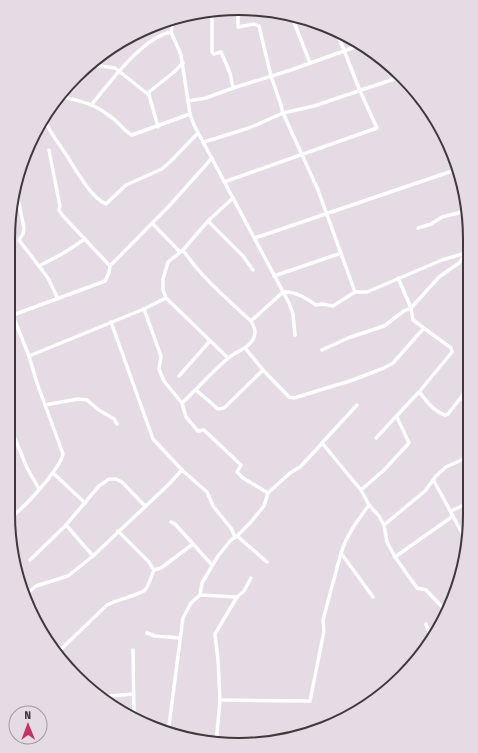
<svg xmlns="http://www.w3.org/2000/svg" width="478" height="753" font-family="'Fira Sans Condensed',sans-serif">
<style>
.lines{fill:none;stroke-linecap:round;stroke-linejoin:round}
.minor{stroke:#fff;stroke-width:3.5}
.rim{fill:none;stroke:#3d393d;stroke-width:2}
</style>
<rect width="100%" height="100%" fill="#e4dbe4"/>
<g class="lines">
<g class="minor">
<path d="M238,10V27L254,24L259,26L271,76L280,102L283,113L318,190L355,292"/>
<path d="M212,12V52L214,54L221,52L230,73L233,88"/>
<path d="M292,17L310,63"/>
<path d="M173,22L171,32L181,55L190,114L194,125L289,303L293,314L295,335"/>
<path d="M93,65L115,68L149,95"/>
<path d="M59,96C80,101 93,103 111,117C119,122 124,131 132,135L190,114"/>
<path d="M188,101L206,98L233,88L291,70L358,46"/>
<path d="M92,104C111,81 142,38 171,32"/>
<path d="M44,118C49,132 58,142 65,153C75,168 90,197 106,204L126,185L162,169L171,161L198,133"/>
<path d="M158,127L149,95V92L174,72L183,63"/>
<path d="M204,142L249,128L283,113L314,106L400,77"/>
<path d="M49,150L60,206L59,210L63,216L110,266"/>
<path d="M224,182L377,128L360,91L338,35"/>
<path d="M16,189L24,228L23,234L19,240L48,278L58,299"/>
<path d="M208,221L243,256L253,270"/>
<path d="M152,223L180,252"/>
<path d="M418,228L431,224L442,217L466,211"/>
<path d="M255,238L455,170"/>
<path d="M39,266L62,254L85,239"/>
<path d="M274,276L341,253"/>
<path d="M144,309L161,356L159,369L164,381L182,403L186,417L198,431L204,430L241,465L237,472L243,478L268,493"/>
<path d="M13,315L105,281L109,273L110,266L170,205L212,158"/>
<path d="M251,321L283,292C295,291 306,298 316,305L322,304L333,306L355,292H367L442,260L469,252"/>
<path d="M111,322L153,439L182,470L207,492L213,506L231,528L235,537"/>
<path d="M246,349L263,370L289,397L294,398L353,380L384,368L393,363L424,328"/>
<path d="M322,350L348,338L384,326L404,311L411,308L439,277L459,263L466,254"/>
<path d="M29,356L144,309L166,298"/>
<path d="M228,358L166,298L163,290V279L168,262L183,250L208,221L233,198"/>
<path d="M179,376L210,341"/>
<path d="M196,390L218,409L224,408L263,370"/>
<path d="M419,392C427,401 433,411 445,415L448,414L469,387"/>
<path d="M461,398L469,405"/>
<path d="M182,403C197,389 211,373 227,359C235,351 245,351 252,341C257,334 255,328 251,321C227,299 201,277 183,250"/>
<path d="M45,405L78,399L87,400L99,410L114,419L117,424"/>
<path d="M9,424L27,468L39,489"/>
<path d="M376,438L419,392L452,352L451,348L413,320L411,308L398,278"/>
<path d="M322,443L361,490L369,505L379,516L384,525L387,542L395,557L417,588L426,590L447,612"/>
<path d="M53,473L85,503"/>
<path d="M434,481L468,544"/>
<path d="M361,490L384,470L409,443L397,417"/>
<path d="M451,511L468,503"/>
<path d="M9,518C22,511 60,469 63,454L37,383L29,356L9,306"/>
<path d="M171,522L175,524L193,544"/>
<path d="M66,525L93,556"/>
<path d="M384,525L425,491L436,476L446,467L468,457"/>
<path d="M118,531L148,561L154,570"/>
<path d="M237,536L267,562"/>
<path d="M341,553L373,597"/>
<path d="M395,557L453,516"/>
<path d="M30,560L66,525L99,486L109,479H116L122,482L145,506"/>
<path d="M154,570L161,568L193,544L212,565"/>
<path d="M200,595L237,597"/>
<path d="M24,596L36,586L68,576L93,556L168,485L182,470"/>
<path d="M30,607L34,614V615"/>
<path d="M426,624L431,637"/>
<path d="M147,633L155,636L180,638"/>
<path d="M133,650L134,716"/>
<path d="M57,653L107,605C115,600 140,595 145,590C149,586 151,576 154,570"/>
<path d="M98,697L133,694"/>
<path d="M220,700L310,701L324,631L323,620L341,553C347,534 358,520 369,505"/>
<path d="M168,733L183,618L191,603L200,595L202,583L218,556L231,540L237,536L250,523L264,506L268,493L290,473L300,467L316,450L322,443L357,405"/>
<path d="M216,743L220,700L218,660L215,634L237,597L244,591L251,578"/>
</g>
</g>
<path d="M0 0H478V753H0ZM239 15H239A224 224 0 0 1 463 239V514A224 224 0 0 1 239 738H239A224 224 0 0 1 15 514V239A224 224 0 0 1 239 15Z" fill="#e4dbe4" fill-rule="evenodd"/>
<path class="rim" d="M239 15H239A224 224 0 0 1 463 239V514A224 224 0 0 1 239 738H239A224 224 0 0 1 15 514V239A224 224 0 0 1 239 15Z"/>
<g transform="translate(28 725) rotate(359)"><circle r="19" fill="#e4dbe4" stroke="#a19aa1"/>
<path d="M0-3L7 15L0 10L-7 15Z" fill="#c23461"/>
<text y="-6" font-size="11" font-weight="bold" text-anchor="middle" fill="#3d393d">N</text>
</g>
</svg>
